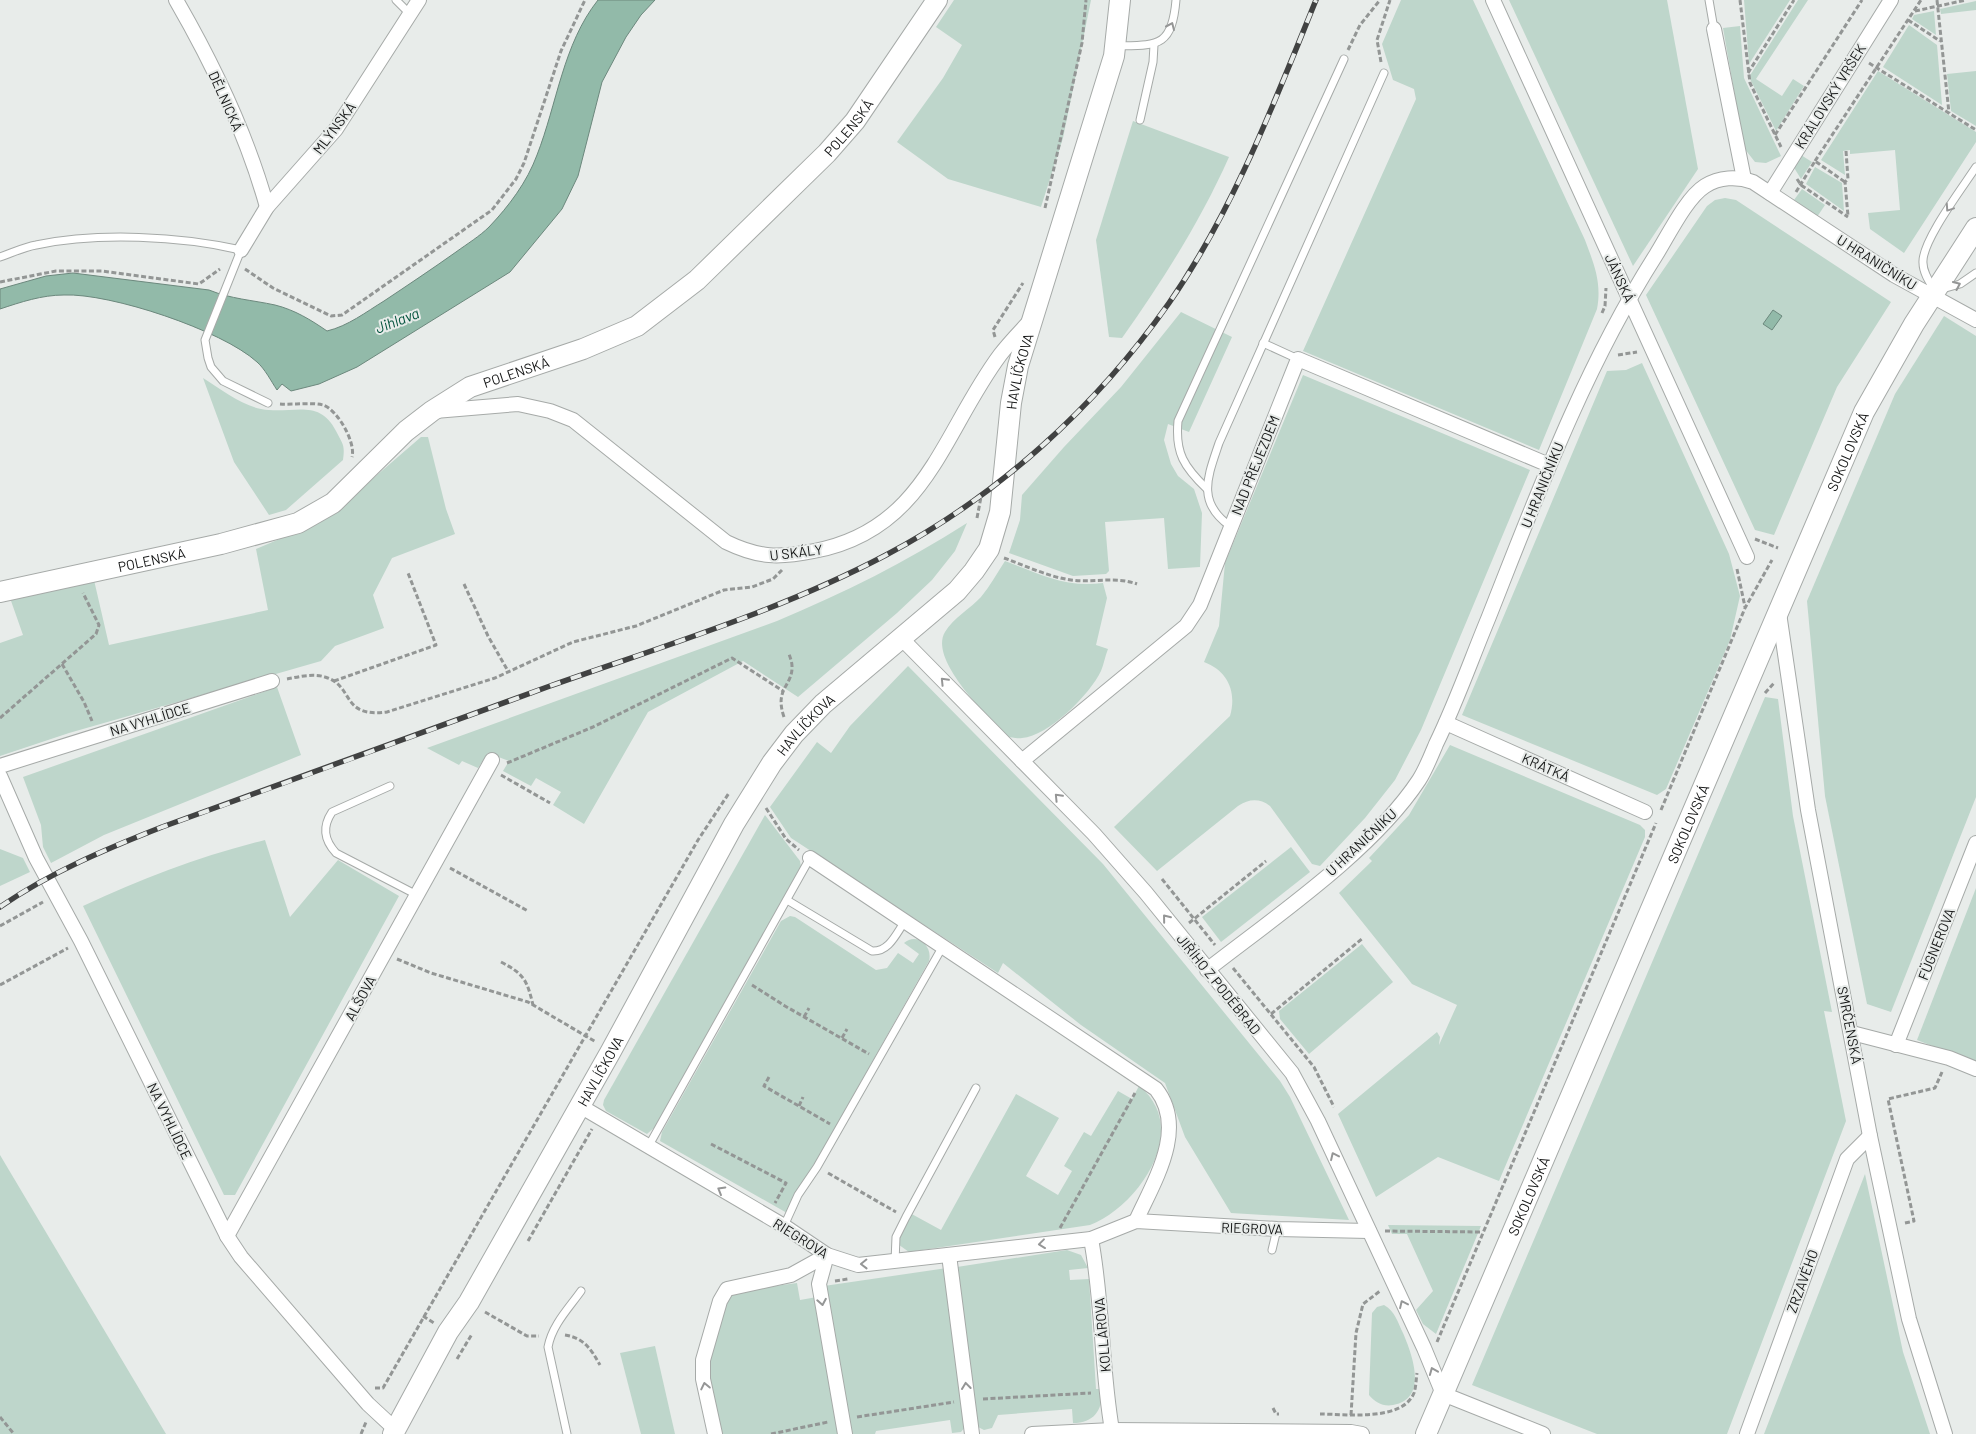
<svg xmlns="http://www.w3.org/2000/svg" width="1976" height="1434" font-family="Barlow,sans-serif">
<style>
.green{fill:#bed6cb}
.water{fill:#92baa9;stroke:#6c887d}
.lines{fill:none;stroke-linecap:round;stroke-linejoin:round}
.lane-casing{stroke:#a6aaa8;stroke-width:9}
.street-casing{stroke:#a6aaa8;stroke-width:16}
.secondary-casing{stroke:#a6aaa8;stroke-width:22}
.path{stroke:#939695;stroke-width:3;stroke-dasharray:5 2.5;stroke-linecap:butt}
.lane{stroke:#fff;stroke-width:7}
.street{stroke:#fff;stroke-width:14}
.secondary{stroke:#fff;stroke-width:20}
.rail-casing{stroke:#414242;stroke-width:5.5}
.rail{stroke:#e8ecea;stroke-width:4;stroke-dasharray:11;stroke-linecap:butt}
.oneway{stroke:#959696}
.labels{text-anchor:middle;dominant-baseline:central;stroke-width:4;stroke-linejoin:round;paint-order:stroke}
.street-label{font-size:14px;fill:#141515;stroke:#e8ecea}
.water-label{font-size:15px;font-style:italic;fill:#01523c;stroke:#e8ecea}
</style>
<rect width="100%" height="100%" fill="#e8ecea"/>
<g class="green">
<path d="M954,0H1091L1063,138L1041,207L948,179L897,142L943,78L962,45L936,27Z"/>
<path d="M1401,0H1473L1585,240C1594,264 1602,283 1597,309L1539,450L1303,351L1416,99L1414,89L1393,80L1382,44Z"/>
<path d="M1509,0H1667L1698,169L1633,266Z"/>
<path d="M1744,0H1790L1749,64Z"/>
<path d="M1798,0H1808L1756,79L1782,96L1793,79L1804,86L1776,131L1749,77Z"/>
<path d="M1976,1V10L1941,14L1940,9Z"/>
<path d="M1934,11L1936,35L1912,19L1914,15Z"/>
<path d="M1909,25L1937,45L1942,105L1883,67Z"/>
<path d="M1740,26L1744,78L1781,156L1766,163L1755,162L1744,148L1723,28Z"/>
<path d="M1878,71L1976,132V142L1904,253L1870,229L1868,213L1900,210L1895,150L1850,154V150L1843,151L1845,175L1821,160Z"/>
<path d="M1976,71V126L1951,111L1947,74Z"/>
<path d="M1133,121L1229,157C1200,222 1163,280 1122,338L1109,337L1096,240Z"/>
<path d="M1801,155L1812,162L1801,179L1793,166Z"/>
<path d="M1815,167L1842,183L1844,211L1806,184Z"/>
<path d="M1802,189L1825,205L1817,217L1794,200Z"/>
<path d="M1725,198L1736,200L1891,302L1837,387L1774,535L1755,530L1646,295L1707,206L1715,200Z"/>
<path d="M1181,312L1232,337L1189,432L1168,424L1164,440L1171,464L1178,476L1194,489L1202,513L1200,567L1168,569L1164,518L1105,522L1109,571L1106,574L1073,576L1009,553L1020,520L1022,495L1064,447L1121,387Z"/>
<path d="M1944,316L1976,336V797L1891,1012L1867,1004L1825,796L1807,601L1895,394Z"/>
<path d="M1642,363L1729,554L1740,596L1730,640L1666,789L1657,795L1462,715L1607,371L1626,370Z"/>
<path d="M1303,375L1530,470L1421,730L1395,780L1365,818L1320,866L1312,864L1270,806C1259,798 1249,799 1238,806L1157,871L1114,827L1230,716C1237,692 1228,671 1204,662L1219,626L1225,563Z"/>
<path d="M203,378C221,389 241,405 261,409C292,415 319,397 336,431C343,445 345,444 343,460L286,510L269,515L234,462Z"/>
<path d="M421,437H428L446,509L455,534L392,558L373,595L384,628L335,646L321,661L69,733L0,756V643L23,635L10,598L94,580L109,645L268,610L256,549L315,524L340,507Z"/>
<path d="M967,523L955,551L932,580L897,613L798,697L743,661L648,712L584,824L553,805L561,792L536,778L531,786L503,771L509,761L488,753L478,768L462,761L459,765L427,748L777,621C844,593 906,562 967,523Z"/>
<path d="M1005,561C1040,574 1065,588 1103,583L1107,598L1096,645L1108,649C1105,656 1104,664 1101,671C1090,694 1049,736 1022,738C1017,739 1012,737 1007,737C989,717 928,660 945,632C953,618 971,608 981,597C990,586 997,573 1005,561Z"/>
<path d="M908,666L1103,864L1280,1081L1290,1097L1349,1220L1231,1213L1185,1137L1165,1083L1081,1025L1003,963L998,973L791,838L770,807L817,742L831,753L850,726Z"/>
<path d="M277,687L301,755L104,835L51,863L43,847L41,825L23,777Z"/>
<path d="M1765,697L1778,699L1793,816L1832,1012L1824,1011L1846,1121L1727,1434H1597L1472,1385Z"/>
<path d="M1450,745L1640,825L1645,830V837L1499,1181L1438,1157L1376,1197L1338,1114L1437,1032L1440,1037L1439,1045L1457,1005L1412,984L1339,893L1372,861L1369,858L1409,815Z"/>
<path d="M765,815L800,861L801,867L655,1127L647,1134L606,1111L603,1105L604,1100Z"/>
<path d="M265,840L290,917L338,860L399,896L235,1195H224L83,906C143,878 201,856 265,840Z"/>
<path d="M1291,847L1310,872L1221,942L1202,917Z"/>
<path d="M0,849L23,858L30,872L0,886Z"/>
<path d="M1976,888V1063L1917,1040Z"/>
<path d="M790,916L795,917L876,970L887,968L898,953L913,963L919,954L904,943C917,932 933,946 929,961L787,1213L660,1141L662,1132L781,921Z"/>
<path d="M1362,944L1393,982L1309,1054L1280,1019L1279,1011Z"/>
<path d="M1139,1086C1192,1128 1139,1206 1090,1225L909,1252L895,1242L908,1212L941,1230L1016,1094L1059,1118L1026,1176L1058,1195L1072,1171L1064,1166L1084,1132L1091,1136L1118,1091L1132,1099Z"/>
<path d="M0,1155L147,1402L166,1434H0Z"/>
<path d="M1865,1174L1903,1352L1930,1434H1764Z"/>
<path d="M1388,1225L1481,1226L1436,1334L1423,1324L1416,1310L1433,1291L1407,1234H1392Z"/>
<path d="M1067,1250L1081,1255L1088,1268L1069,1270L1070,1280L1089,1279L1096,1389H1102C1103,1409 1095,1423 1073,1423L1072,1409L998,1415L992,1428L984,1430L976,1426L957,1267Z"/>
<path d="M947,1268L965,1427L961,1432L952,1433L950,1420L876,1431L875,1434H849L824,1286Z"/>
<path d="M797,1283L800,1300L817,1297L840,1434H720L709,1385L708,1362L722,1306L729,1296L739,1291Z"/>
<path d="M1384,1305C1395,1311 1398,1323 1403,1333C1412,1354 1429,1399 1393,1405C1383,1407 1375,1402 1369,1395L1372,1313L1377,1307Z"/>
<path d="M655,1346L675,1434H641L620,1353Z"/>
</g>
<g class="water">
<path d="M598,0H655L641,15L626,37L602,82L578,176L562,209L510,272L357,367L319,384L291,391L282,384L277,390C271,381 265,369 257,362C222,330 110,293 64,295C42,295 21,302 0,309V289L46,276L73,273L209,290C231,299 252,300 275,305C295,310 311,320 327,331C348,326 366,312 384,301C408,285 432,269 456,252C467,244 480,236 489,227C509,206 527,182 537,155C557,104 563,44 598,0Z"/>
<path d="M1773,310L1782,316L1772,330L1763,324Z"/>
</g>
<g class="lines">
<defs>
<g id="lane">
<path d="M396,0L410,14"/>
<path d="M1709,0L1714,29"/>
<path d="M1116,46C1157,45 1172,48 1176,0"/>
<path d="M1140,120L1153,62L1154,45"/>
<path d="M1976,167C1963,187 1921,242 1923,263C1923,273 1930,283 1935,291L1960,284L1976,273"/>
<path d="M0,257C12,253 24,247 36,245C98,232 180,236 241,250L205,340L208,358L211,367L223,381L268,403"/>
<path d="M1263,343L1298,359"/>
<path d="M1207,489C1184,467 1175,453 1178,421L1344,59"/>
<path d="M1230,526C1196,502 1208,476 1219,443L1384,73"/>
<path d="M390,786L332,812C322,827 324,840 336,853L417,895"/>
<path d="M787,900L872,951C889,952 896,934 905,921"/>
<path d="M648,1147L810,858"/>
<path d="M784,1226L798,1195L817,1167L943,946"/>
<path d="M1272,1250L1277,1229"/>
<path d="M895,1262L896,1237L906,1217L976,1088"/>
<path d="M567,1434L548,1347C552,1325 569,1308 581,1291"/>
</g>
<g id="street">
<path d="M176,0C213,64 247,135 267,207"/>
<path d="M1493,0L1747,557"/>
<path d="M1714,29L1744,179"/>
<path d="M1770,193L1891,0"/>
<path d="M241,250L267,207L336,129L419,0"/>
<path d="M435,411L518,404L550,411L573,420L726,542C759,558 779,558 814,551C926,530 942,433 1000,355C1009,343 1020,332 1030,321"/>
<path d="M1779,613L1808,810L1870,1136L1909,1319L1945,1434"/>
<path d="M902,639L1094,834L1146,893L1292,1073L1318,1121L1424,1348L1443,1394L1543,1434"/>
<path d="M1446,723L1645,812"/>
<path d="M1022,761L1186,626L1200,605L1298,359L1549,465"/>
<path d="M0,766L272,681"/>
<path d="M0,776L36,858L81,941L227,1236L241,1257L368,1404L396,1430"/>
<path d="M810,858L1156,1089C1188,1129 1153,1183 1136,1221"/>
<path d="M1207,970C1275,917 1372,851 1419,780C1426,769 1431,756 1436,744C1456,703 1471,660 1488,619C1537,495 1584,368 1656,255C1668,236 1686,198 1705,186C1719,177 1737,176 1753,182L1894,275L1976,320"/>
<path d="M1852,1033L1949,1058L1976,1069"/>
<path d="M1896,1045L1976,843"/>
<path d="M580,1106L784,1226L827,1255L858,1265L1091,1239L1136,1221L1277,1229L1369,1231"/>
<path d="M227,1236L492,760"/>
<path d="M1091,1239C1103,1302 1101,1367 1112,1430"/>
<path d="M827,1255L819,1284L845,1434"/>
<path d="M949,1255L972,1434"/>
<path d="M715,1434L703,1379V1360L720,1301L727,1289L791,1275L827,1255"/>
<path d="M1032,1434L1112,1430L1351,1432L1362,1434"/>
<path d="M1747,1434L1847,1159L1870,1136"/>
</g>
<g id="secondary">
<path id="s1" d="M0,592L221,544L298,523L333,503L406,431L432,411L470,387L583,349L637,326L697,280L827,153L855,121L937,0"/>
<path id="s2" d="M393,1434L448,1332L469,1302L611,1051L734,824L772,763L794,734L823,704L957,591L974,571L989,549L1000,512L1011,403L1018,366L1114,56L1120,0"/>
<path id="s3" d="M1426,1434L1864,412L1914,324L1976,228"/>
</g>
</defs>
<use href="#lane" class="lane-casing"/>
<use href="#street" class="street-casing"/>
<use href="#secondary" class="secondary-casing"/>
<g class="path">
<path d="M1740,0L1750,83L1781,147"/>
<path d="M1937,0L1949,113"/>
<path d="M1915,11L1966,0"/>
<path d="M1908,20L1940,41"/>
<path d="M1348,50L1360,25L1380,0"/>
<path d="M1381,62L1377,40L1390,0"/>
<path d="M1869,63L1976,130"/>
<path d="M1748,73L1794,0"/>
<path d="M1775,135L1862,0"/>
<path d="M1846,151L1848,179L1845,182L1848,216"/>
<path d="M1815,161L1921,0"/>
<path d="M1797,179L1801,185L1848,217"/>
<path d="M1796,192L1815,161L1845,182"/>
<path d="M1045,208L1082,43L1086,0"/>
<path d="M245,269L273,288L331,316L342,315L492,210L516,179L524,163L561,51L585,0"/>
<path d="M0,282L56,271H102L199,284L220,269"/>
<path d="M1602,313L1605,306L1606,288"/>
<path d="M995,337L993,330L1023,283"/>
<path d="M1618,355L1637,352"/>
<path d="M280,404C294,405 311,402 323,405C338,410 356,443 352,457"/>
<path d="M977,518L981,497"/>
<path d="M1755,539L1778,548"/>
<path d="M1004,558C1026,566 1049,577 1071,580C1094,583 1115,576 1137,584"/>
<path d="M1737,569L1745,607"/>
<path d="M464,584L488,636L508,671"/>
<path d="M62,664L84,702L92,721"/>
<path d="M287,679C298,677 313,673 325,677C355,686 340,718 387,712L495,678L573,642L636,626L724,590L752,587L773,579L782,570"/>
<path d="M334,681L436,645L408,573"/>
<path d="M1765,693L1774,683"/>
<path d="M784,717C774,688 793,686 792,666C792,662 790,657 789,654"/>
<path d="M0,718L96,634L99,625L83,593"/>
<path d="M507,763L593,727L732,658L783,691"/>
<path d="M501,775L550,803"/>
<path d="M766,808L786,839L799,850"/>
<path d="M1661,810L1745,608L1772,560"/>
<path d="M450,868L528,911"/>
<path d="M1162,879L1215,945"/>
<path d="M1189,923L1266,861"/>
<path d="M0,926L43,902"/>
<path d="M397,959L431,973L528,1002L596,1042"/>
<path d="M501,962C524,974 527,980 533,1005"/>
<path d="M1233,968L1314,1067L1334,1107"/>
<path d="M0,985L68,948"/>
<path d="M752,985L785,1006L869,1054"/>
<path d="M1271,1014L1363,938"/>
<path d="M804,1017L809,1008"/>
<path d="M842,1038L847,1029"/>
<path d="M769,1077L764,1086L830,1124"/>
<path d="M799,1106L803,1097"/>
<path d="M711,1144L786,1183L775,1203"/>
<path d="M828,1173L896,1212"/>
<path d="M1905,1223L1914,1221L1888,1099L1935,1088L1942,1072"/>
<path d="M1060,1228L1135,1093"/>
<path d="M1385,1231L1482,1232"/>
<path d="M528,1241L592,1129"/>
<path d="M835,1281L848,1279"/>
<path d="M485,1312L527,1336H539"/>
<path d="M423,1316L434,1323"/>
<path d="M565,1335C584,1338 591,1349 600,1365"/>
<path d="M1437,1342L1656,823"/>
<path d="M457,1359L472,1334"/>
<path d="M375,1388H383L698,840L729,793"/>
<path d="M983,1399L1091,1393"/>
<path d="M1273,1408L1276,1414H1279"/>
<path d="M1320,1414C1346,1414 1402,1422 1414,1393C1416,1387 1416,1380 1417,1373"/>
<path d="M1351,1415L1356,1333L1363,1304L1380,1291"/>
<path d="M0,1417L14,1434"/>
<path d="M857,1417L954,1402"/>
<path d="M361,1434L366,1422"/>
<path d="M771,1434L828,1422"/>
</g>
<use href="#lane" class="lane"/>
<use href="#street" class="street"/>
<use href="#secondary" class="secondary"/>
<defs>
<path id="rail" d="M0,907C51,872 106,849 162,827C292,781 421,733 550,686C663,646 780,611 886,555C998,496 1096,407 1169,303C1233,211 1274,103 1316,0"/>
</defs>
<use href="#rail" class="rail-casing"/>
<use href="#rail" class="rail"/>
</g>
<defs><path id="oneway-chevron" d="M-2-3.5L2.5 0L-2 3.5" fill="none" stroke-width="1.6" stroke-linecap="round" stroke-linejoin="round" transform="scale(1.25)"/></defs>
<g class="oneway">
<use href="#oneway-chevron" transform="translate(1171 26) rotate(-66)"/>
<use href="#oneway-chevron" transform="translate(1949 208) rotate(124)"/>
<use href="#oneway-chevron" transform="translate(1957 285) rotate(-24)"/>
<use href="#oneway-chevron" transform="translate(944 681) rotate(-134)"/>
<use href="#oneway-chevron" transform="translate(1058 797) rotate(-134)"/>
<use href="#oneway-chevron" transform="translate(1166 918) rotate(-129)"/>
<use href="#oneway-chevron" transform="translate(1334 1156) rotate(-115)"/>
<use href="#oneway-chevron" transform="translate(721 1190) rotate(-150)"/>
<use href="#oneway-chevron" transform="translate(1042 1244) rotate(173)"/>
<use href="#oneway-chevron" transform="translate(864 1264) rotate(179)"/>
<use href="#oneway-chevron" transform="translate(822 1302) rotate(80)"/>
<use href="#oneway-chevron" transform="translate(1403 1304) rotate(-115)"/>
<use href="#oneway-chevron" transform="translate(1433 1371) rotate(-112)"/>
<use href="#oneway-chevron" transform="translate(705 1386) rotate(-102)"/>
<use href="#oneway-chevron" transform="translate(966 1386) rotate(-97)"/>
</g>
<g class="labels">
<g class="street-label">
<text transform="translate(1830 96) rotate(-58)">KRÁLOVSKÝ VRŠEK</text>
<text transform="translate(226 101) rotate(66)">DĚLNICKÁ</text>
<text stroke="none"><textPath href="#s1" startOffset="995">POLENSKÁ</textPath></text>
<text transform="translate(334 128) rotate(-53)">MLÝNSKÁ</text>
<text transform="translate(1877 262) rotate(32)">U HRANIČNÍKU</text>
<text transform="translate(1620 278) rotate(65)">JÁNSKÁ</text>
<text stroke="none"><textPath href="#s1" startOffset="575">POLENSKÁ</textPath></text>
<text stroke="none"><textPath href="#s2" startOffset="1258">HAVLÍČKOVA</textPath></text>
<text stroke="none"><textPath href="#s3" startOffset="1069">SOKOLOVSKÁ</textPath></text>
<text transform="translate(1255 465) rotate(-68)">NAD PŘEJEZDEM</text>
<text transform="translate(1542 485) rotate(-68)">U HRANIČNÍKU</text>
<text transform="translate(796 552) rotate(-7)">U SKÁLY</text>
<text stroke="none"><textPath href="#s1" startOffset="155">POLENSKÁ</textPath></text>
<text transform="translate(150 719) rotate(-17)">NA VYHLÍDCE</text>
<text stroke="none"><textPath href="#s2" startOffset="822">HAVLÍČKOVA</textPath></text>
<text transform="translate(1546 767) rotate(24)">KRÁTKÁ</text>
<text stroke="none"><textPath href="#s3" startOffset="664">SOKOLOVSKÁ</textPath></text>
<text transform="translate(1361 842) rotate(-43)">U HRANIČNÍKU</text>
<text transform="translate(1936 944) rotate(-68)">FÜGNEROVA</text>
<text transform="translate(1219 984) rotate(51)">JIŘÍHO Z PODĚBRAD</text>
<text transform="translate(360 998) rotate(-61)">ALŠOVA</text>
<text transform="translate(1850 1025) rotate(79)">SMRČENSKÁ</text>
<text stroke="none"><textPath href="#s2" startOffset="418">HAVLÍČKOVA</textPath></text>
<text transform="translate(170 1121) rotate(64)">NA VYHLÍDCE</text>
<text stroke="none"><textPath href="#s3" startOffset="259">SOKOLOVSKÁ</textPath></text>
<text transform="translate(1252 1228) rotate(2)">RIEGROVA</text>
<text transform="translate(801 1238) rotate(32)">RIEGROVA</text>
<text transform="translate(1802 1281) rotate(-70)">ZRZAVÉHO</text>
<text transform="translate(1102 1335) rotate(-95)">KOLLÁROVA</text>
</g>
<g class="water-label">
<text transform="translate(397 320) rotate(-21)">Jihlava</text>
</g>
</g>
</svg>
